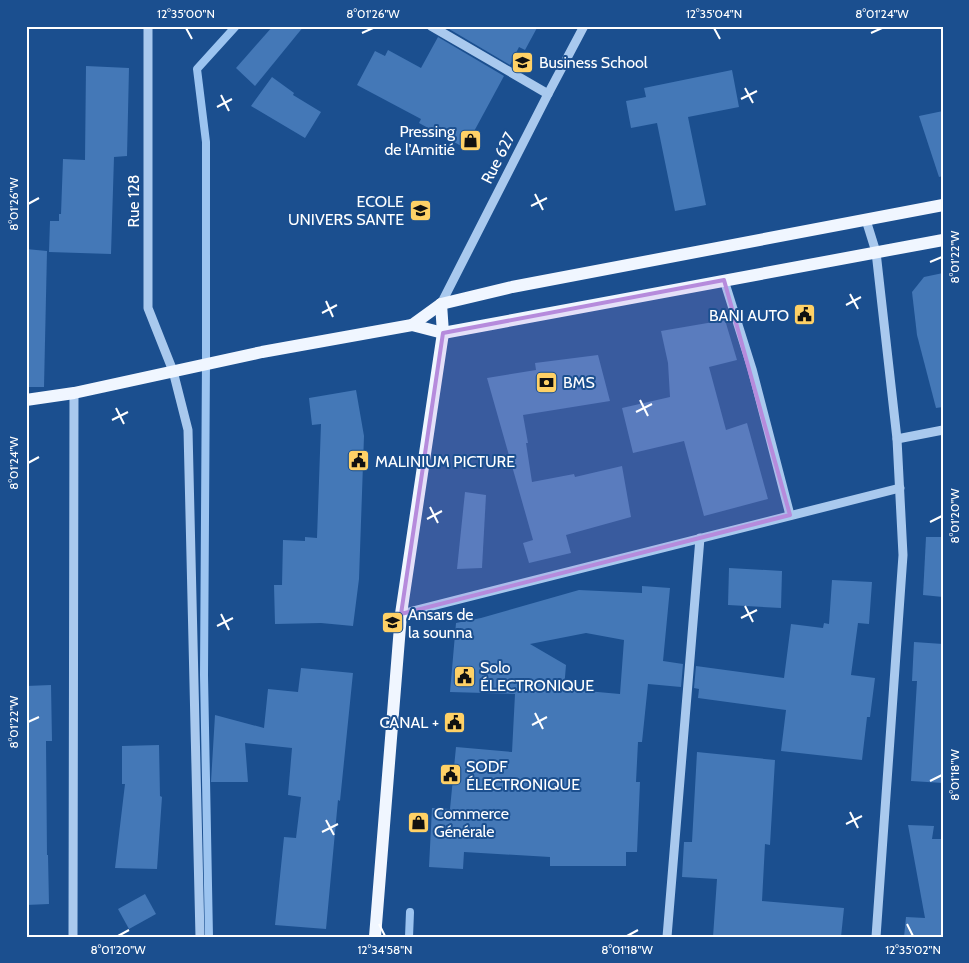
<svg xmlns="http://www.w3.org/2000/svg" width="969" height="963" font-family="Cabin,sans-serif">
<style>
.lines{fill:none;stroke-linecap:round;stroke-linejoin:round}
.stream{stroke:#9cc4f0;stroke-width:8}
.building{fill:#4478b7;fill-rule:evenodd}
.minor{stroke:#a9c9ee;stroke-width:9}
.major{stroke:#f0f6ff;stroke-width:12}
.marked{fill:#b68bdc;fill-opacity:0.2;stroke:#b68bdc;stroke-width:4;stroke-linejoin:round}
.ticks{fill:none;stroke:#fff;stroke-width:2}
.labels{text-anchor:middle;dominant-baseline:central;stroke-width:4;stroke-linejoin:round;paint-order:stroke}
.poi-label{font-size:16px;fill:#fff;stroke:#1b4f8f;text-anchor:start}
.street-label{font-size:16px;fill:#fff;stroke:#1b4f8f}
.neatline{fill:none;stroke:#fff;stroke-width:2}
.ticks-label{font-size:12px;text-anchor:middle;fill:#fff}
</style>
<rect width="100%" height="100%" fill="#1b4f8f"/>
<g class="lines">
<g class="stream">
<path d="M209,937L204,675L206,360V142L197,69L236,26"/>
<path d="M409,937L410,912"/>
</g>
</g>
<g class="building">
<path d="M273,26H304L255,86L236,68Z"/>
<path d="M444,26H538L525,50L519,47L510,65Z"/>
<path d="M438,37L504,76L465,148L419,123L421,119L357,85L375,51L385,56L388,50L421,68Z"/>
<path d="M86,66L129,68L127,156L114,157L111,254L49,252L50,221H59V214H61L63,159L85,160Z"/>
<path d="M732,70L739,107L688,117L706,205L675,211L657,123L631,128L626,101L646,97L644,88Z"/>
<path d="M272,77L294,93L293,95L321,112L305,138L251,106Z"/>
<path d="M943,111V176L939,177L919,116Z"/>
<path d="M26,249L47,251L44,387H26Z"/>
<path d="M943,273V407L936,408L917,335L912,292L924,277Z"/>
<path d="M725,320L737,360L709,367L726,430L747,423L768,499L704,516L684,441L633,453L622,408L670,397L668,363L661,331Z"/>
<path d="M598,355L610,401L523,415L528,443H526L532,482L574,474L575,477L622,466L631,517L566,535L571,553L529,563L523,543L533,540L487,378L536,370L535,363Z"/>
<path d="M356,390L364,436L359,579L353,626L321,623L275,624L274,585H282L283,540L305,541V537L317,538L321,424L312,425L309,398Z"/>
<path d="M465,492L486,495L482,568L457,569Z"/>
<path d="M926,537H943V597L923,595Z"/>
<path d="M729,568L782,571L781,608L728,605Z"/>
<path d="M832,580L872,582L869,624L858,623L851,675L875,678L870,717H867L862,760L781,751L786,710L698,698L699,689L694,688L696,666L784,678L791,624L823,628L824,623L829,624Z"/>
<path d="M642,586L670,588L663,661L683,664L681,687L648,684L642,742H638L636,782H640L637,852H626V866H550V857L464,852L463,869L429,867L432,808L450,809L456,747L512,752L515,694L450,692L456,623L481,618L579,590L642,593ZM586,633L624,640L620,694L564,689L566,665L530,644Z"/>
<path d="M914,642L943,644V783L911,781L917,681H912Z"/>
<path d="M301,668L353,673L340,801L338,800L326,929L275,925L284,837L296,838L301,797L288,795L292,748L245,743L248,782H211L215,715L264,728L268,689L298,692Z"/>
<path d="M51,685L52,741H46L47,855H48L49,904L26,905V686Z"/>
<path d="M159,745L160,796L162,797L157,869L115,868L125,784H122V746Z"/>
<path d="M697,752L775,760L770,845L765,844L762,901L844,908L841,937H713L717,879L682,877L684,842H692Z"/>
<path d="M908,825L934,826L932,839H943V937H904L906,917L925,918Z"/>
<path d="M145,894L156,914L129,929L118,909Z"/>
</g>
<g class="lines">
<g class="minor">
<path d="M148,26V308L173,371L188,430L200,937"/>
<path d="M431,26L548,94"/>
<path d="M866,220L876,252L897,439L903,555L876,937"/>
<path d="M724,280L752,369L790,515"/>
<path d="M441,304L548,94L584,26"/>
<path d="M897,439L943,430"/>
<path d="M401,614L900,488"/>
<path d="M73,937L74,393"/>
<path d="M667,937L700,538"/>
</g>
<g class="major">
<path d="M412,325L441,304L512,287L943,205"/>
<path d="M26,400L74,393L262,352L412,325L443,333L943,240"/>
<path d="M375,937L401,614L443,333L441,304"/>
</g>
</g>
<path class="marked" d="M724,280L790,515L401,614L443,333Z"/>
<path class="ticks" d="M186,28L192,39M714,28L720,39M362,33L373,28M871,33L882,28M745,88L753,103M221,95L229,111M741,99L757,91M217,107L232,99M535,194L543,210M28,204L39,198M531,206L547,198M930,262L942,257M850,294L858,309M326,301L333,317M846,305L861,297M322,313L337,305M640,400L648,416M116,408L124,424M636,412L652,404M112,420L128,412M28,463L39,457M430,507L438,523M427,519L442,511M930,522L942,516M745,606L753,622M221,614L229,630M741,618L757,610M217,626L233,618M535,713L543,729M28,722L39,717M532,725L547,717M930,781L942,775M850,812L858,828M326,820L334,835M846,824L862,816M322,832L338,824M379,924L385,936M907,924L913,936M118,936L129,930M627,936L638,930"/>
<defs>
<symbol id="university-square" viewBox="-11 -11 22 22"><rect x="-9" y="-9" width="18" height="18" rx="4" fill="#ffd166" stroke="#1b4f8f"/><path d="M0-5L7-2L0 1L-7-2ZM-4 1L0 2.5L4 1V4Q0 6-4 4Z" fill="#111"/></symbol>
<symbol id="shop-square" viewBox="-11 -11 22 22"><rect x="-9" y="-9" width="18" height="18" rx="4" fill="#ffd166" stroke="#1b4f8f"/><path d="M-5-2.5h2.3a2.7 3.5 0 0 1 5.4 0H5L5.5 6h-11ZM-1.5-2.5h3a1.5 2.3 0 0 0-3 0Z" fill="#111"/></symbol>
<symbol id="school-square" viewBox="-11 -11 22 22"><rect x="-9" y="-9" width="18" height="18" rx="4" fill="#ffd166" stroke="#1b4f8f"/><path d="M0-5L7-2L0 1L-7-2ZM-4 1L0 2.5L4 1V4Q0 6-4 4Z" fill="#111"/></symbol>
<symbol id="civic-square" viewBox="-11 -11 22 22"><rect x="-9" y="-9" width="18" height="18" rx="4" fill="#ffd166" stroke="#1b4f8f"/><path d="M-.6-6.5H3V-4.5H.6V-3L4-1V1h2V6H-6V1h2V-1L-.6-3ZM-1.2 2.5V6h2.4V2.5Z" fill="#111"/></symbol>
<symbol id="bank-square" viewBox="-11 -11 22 22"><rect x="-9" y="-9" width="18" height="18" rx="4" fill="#ffd166" stroke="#1b4f8f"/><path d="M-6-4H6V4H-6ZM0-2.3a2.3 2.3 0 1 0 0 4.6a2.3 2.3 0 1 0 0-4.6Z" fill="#111"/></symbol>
</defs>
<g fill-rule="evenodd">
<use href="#university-square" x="510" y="50" width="25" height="25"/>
<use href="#shop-square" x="458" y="128" width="25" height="25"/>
<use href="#school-square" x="408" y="198" width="25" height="25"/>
<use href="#civic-square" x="792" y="302" width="25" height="25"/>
<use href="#bank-square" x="534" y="370" width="25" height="25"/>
<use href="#civic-square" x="346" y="448" width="25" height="25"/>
<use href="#school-square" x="380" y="610" width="25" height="25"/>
<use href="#civic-square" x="452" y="664" width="25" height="25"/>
<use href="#civic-square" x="442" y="710" width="25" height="25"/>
<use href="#civic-square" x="438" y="762" width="25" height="25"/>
<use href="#shop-square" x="406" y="810" width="25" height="25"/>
</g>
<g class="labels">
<g class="poi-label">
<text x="539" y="62">Business School</text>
<text x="455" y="131" text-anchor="end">Pressing<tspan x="455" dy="18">de l'Amitié</tspan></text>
<text x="404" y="201" text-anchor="end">ECOLE<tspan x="404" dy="18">UNIVERS SANTE</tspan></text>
<text x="789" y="315" text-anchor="end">BANI AUTO</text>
<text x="563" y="382">BMS</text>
<text x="375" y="461">MALINIUM PICTURE</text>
<text x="408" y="614">Ansars de<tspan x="408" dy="18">la sounna</tspan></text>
<text x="480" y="667">Solo<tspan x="480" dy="18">ÉLECTRONIQUE</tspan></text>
<text x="439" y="722" text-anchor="end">CANAL +</text>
<text x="466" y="766">SODF<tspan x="466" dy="18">ÉLECTRONIQUE</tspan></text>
<text x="434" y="813">Commerce<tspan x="434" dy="18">Générale</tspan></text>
</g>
<g class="street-label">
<text transform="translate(498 158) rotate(-63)">Rue 627</text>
<text transform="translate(133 201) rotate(-90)">Rue 128</text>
</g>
</g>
<rect width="969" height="963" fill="none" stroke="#1b4f8f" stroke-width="55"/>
<rect x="28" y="28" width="914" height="908" class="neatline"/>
<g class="ticks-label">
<text x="186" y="18">12°35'00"N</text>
<text x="373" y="18">8°01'26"W</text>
<text x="714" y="18">12°35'04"N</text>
<text x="882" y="18">8°01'24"W</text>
<text transform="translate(14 204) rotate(-90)" y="4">8°01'26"W</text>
<text transform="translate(955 257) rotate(-90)" y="4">8°01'22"W</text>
<text transform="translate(14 463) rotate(-90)" y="4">8°01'24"W</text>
<text transform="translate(955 516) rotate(-90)" y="4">8°01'20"W</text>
<text transform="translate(14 722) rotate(-90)" y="4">8°01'22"W</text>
<text transform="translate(955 775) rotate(-90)" y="4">8°01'18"W</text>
<text x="118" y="954">8°01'20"W</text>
<text x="385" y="954">12°34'58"N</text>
<text x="627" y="954">8°01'18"W</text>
<text x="913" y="954">12°35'02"N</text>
</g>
</svg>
